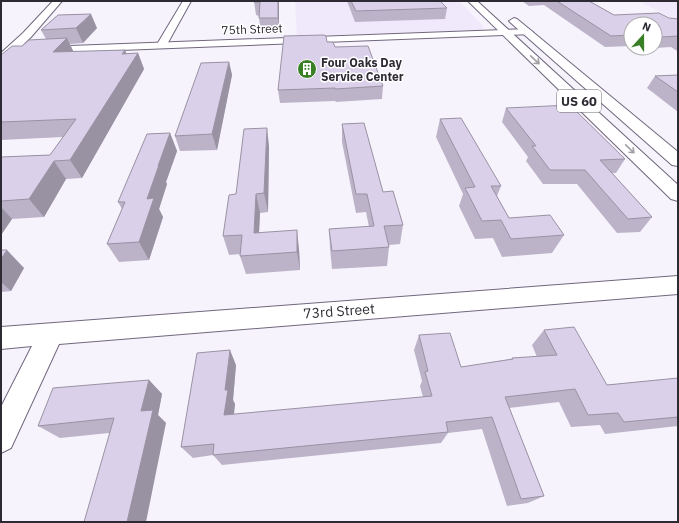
<svg xmlns="http://www.w3.org/2000/svg" width="679" height="523" font-family="'IBM Plex Sans',sans-serif">
<style>
.built{fill:#f0e8fb}
.lines{fill:none;stroke-linecap:round;stroke-linejoin:round}
.minor-casing{stroke:#71677d;stroke-width:2}
.tertiary-casing{stroke:#71677d;stroke-width:2}
.primary-casing{stroke:#71677d;stroke-width:2}
.minor{fill:#fff;fill-rule:evenodd}
.tertiary{fill:#fff;fill-rule:evenodd}
.primary{fill:#fff;fill-rule:evenodd}
.wall{fill:#bcb3c8}
.shaded-wall{fill:#9992a3}
.building{fill:#dbd0e9;stroke:#9992a3}
.oneway{stroke:#a19fa3}
.labels{text-anchor:middle;dominant-baseline:central;stroke-width:3;stroke-linejoin:round;paint-order:stroke}
.far-street-label{font-size:12px;fill:#2e2a33;stroke:#fff}
.far-poi-label{font-size:12px;font-weight:bold;fill:#2e2a33;stroke:#fff;text-anchor:start}
.shield{fill:#fff;stroke:#6d6a70;stroke-width:1}
.shield-label{font-size:13px;font-weight:bold;fill:#2e2a33}
.street-label{font-size:14px;fill:#2e2a33;stroke:#fff}
</style>
<rect width="100%" height="100%" fill="#f7f3fd"/>
<g class="built">
<path d="M295,1H459L484,27L481,30L297,36Z"/>
<path d="M639,1H678V21Z"/>
</g>
<g class="lines">
<defs>
<g id="minor">
<path d="M183,1H191L165,48H157L156,46Z"/>
<path d="M678,276V294L59,344L11,448L1,453V407L32,346L1,349V327Z"/>
</g>
<g id="tertiary">
<path d="M53,1H62L31,37L5,62L1,63V53L23,33Z"/>
<path d="M528,29L533,32L532,34L43,53L39,52L37,50L39,48L43,47Z"/>
</g>
<g id="primary">
<path d="M468,1H477L678,185V201L671,199Z"/>
<path d="M514,18L517,19L678,152V166L672,165L511,23L509,21Z"/>
</g>
</defs>
<use href="#minor" class="minor-casing"/>
<use href="#tertiary" class="tertiary-casing"/>
<use href="#primary" class="primary-casing"/>
<use href="#minor" class="minor"/>
<use href="#tertiary" class="tertiary"/>
<use href="#primary" class="primary"/>
</g>
<g class="wall">
<path d="M254,1H279V32L261,33L259,18V16L256,15Z"/>
<path d="M347,1H440L447,8L445,19L355,22Z"/>
<path d="M522,1H589L614,15L678,19V51H677L671,47L655,48V24H631V46L605,47L544,5L529,6Z"/>
<path d="M58,15L97,28L83,43L70,44L73,51L127,54L138,53L144,69L82,178L66,179L44,217L12,219L1,235V157L50,155L63,137L1,140V55L22,46L46,39L41,30Z"/>
<path d="M327,42L335,47L383,86L382,99L336,102L335,101L280,103L278,90Z"/>
<path d="M229,62L232,75L217,150L180,151L175,136Z"/>
<path d="M678,75V112L647,88L655,76Z"/>
<path d="M506,108L625,159L616,173H612L652,217L640,232L617,233L577,184H543L526,161L528,157L502,122Z"/>
<path d="M440,119L501,186L497,196L509,218L564,235L552,253L502,257L493,238L475,239L459,206L463,194L436,137Z"/>
<path d="M342,124L383,192L403,225L400,244L389,245V247L387,266L332,269L330,248L329,229L369,227L366,212L356,213L342,142Z"/>
<path d="M170,133L177,151L166,182L167,184L159,209L163,217L149,260L119,262L107,244L122,209L118,202Z"/>
<path d="M269,146L268,212L260,213L259,233L299,249L300,270L246,274L240,256L241,254L229,255L223,236L236,194Z"/>
<path d="M1,250L24,268L11,291L1,292Z"/>
<path d="M544,330L607,385L678,378V426L605,434L600,425L571,427L559,402L509,408L544,496L528,503L507,506L482,429L448,433L441,443L222,465L213,455L193,458L181,447L236,365L233,400L235,404L234,415L423,397L420,386L422,381L414,350L419,335L461,367L511,359L512,358L537,357L532,345Z"/>
<path d="M149,380L162,394L158,415L166,423L109,433L60,438L38,426Z"/>
</g>
<g class="shaded-wall">
<path d="M278,1H279V32L278,18Z"/>
<path d="M91,14L97,28L83,43L76,28Z"/>
<path d="M67,38L74,53L53,52Z"/>
<path d="M125,50L131,64L138,53L144,69L82,178L70,160L122,54Z"/>
<path d="M229,62L232,75L217,150L212,134Z"/>
<path d="M267,128L269,146L268,212L264,193Z"/>
<path d="M170,133L177,151L166,182L167,184L159,209L163,217L149,260L139,242L147,199L158,166Z"/>
<path d="M54,161L66,179L44,217L29,199Z"/>
<path d="M256,194L260,213L258,251L254,233Z"/>
<path d="M1,207L12,219L1,235Z"/>
<path d="M297,230L299,249L300,270L297,252Z"/>
<path d="M7,250L24,268L11,291L1,282V259Z"/>
<path d="M230,350L236,365L233,400L235,404L232,427L224,415L225,390Z"/>
<path d="M149,380L162,394L158,415L166,423L146,522H127L141,411Z"/>
</g>
<g class="building">
<path d="M254,1H278V18H259L260,2H254Z"/>
<path d="M351,1H440L447,8L356,11Z"/>
<path d="M557,1H589L614,15L659,13L669,18L678,19V36L662,37L658,34H655V24H631V35L611,36Z"/>
<path d="M91,14L76,28L41,30L58,15Z"/>
<path d="M324,35L326,36L327,42H333L335,47L368,46L383,86L335,89V88L278,90L284,36Z"/>
<path d="M67,38L53,52L125,50L122,54L138,53L70,160L54,161L29,199L1,201V157L50,155L76,119L1,122V55L12,46H22L29,40Z"/>
<path d="M229,62L212,134L175,136L201,63Z"/>
<path d="M678,75V92L655,76Z"/>
<path d="M570,105L625,159L600,160L652,217L628,219L585,170H550L532,146H536L506,108Z"/>
<path d="M461,118L501,186H491L509,218L550,215L564,235L511,239L501,220L482,221L465,188L475,187L440,119Z"/>
<path d="M364,123L383,192L393,191L403,225L384,226L389,247L332,251L329,229L374,226L367,194H356L342,124Z"/>
<path d="M267,128L264,193L256,194L254,233L297,230V252L240,256L242,235L223,236L229,195L236,194L244,129Z"/>
<path d="M170,133L158,166L159,165L147,199L154,198L139,242L107,244L125,202H118L147,134Z"/>
<path d="M1,250H7L1,259Z"/>
<path d="M574,327L607,385L678,378V417L624,422L618,413L588,415L575,389L505,397L544,496L521,499L492,417L446,422L448,432L213,455L214,444L181,447L197,353L230,350L225,390H228L224,415L432,396L425,372L428,371L419,335L450,333L461,367L513,359L512,358L557,355L544,330Z"/>
<path d="M149,380L141,411L153,410L127,522H84L114,418L38,426L53,388Z"/>
</g>
<defs><path id="oneway-shaft" d="M-6 0H5M1.5-3L5.5 0L1.5 3" fill="none" stroke-width="1.6" stroke-linecap="round" stroke-linejoin="round"/></defs>
<g class="oneway">
<use href="#oneway-shaft" transform="translate(535 60) rotate(43)"/>
<use href="#oneway-shaft" transform="translate(630 149) rotate(44)"/>
</g>
<defs>
<symbol id="building-disc" viewBox="-11 -11 22 22"><circle r="9.5" fill="#387f25" stroke="#fff"/><path d="M-4-6H4V6H1V3H-1V6H-4ZM-2.5-4.3h1.7v1.8h-1.7ZM.8-4.3h1.7v1.8H.8ZM-2.5-1h1.7V.8h-1.7ZM.8-1h1.7V.8H.8Z" fill="#fff"/></symbol>
</defs>
<g fill-rule="evenodd">
<use href="#building-disc" x="296" y="58" width="22" height="22"/>
</g>
<g class="labels">
<g class="far-street-label">
<text transform="translate(252 29) rotate(-2)">75th Street</text>
</g>
<g class="far-poi-label">
<text x="321" y="62">Four Oaks Day<tspan x="321" dy="14">Service Center</tspan></text>
</g>
<rect class="shield" x="557" y="90" width="44" height="22" rx="3"/>
<g class="shield-label">
<text x="579" y="101">US 60</text>
</g>
<g class="street-label">
<text transform="translate(339 311) rotate(-4)">73rd Street</text>
</g>
</g>
<rect width="679" height="523" fill="none" stroke="#2e2a33" stroke-width="4"/>
<g transform="translate(643 36) rotate(21)"><circle r="19" fill="#ffffff" stroke="#abaaad"/>
<path d="M0-3L7 15L0 10L-7 15Z" fill="#387f25"/>
<text y="-6" font-size="11" font-weight="bold" text-anchor="middle" fill="#2e2a33">N</text>
</g>
</svg>
